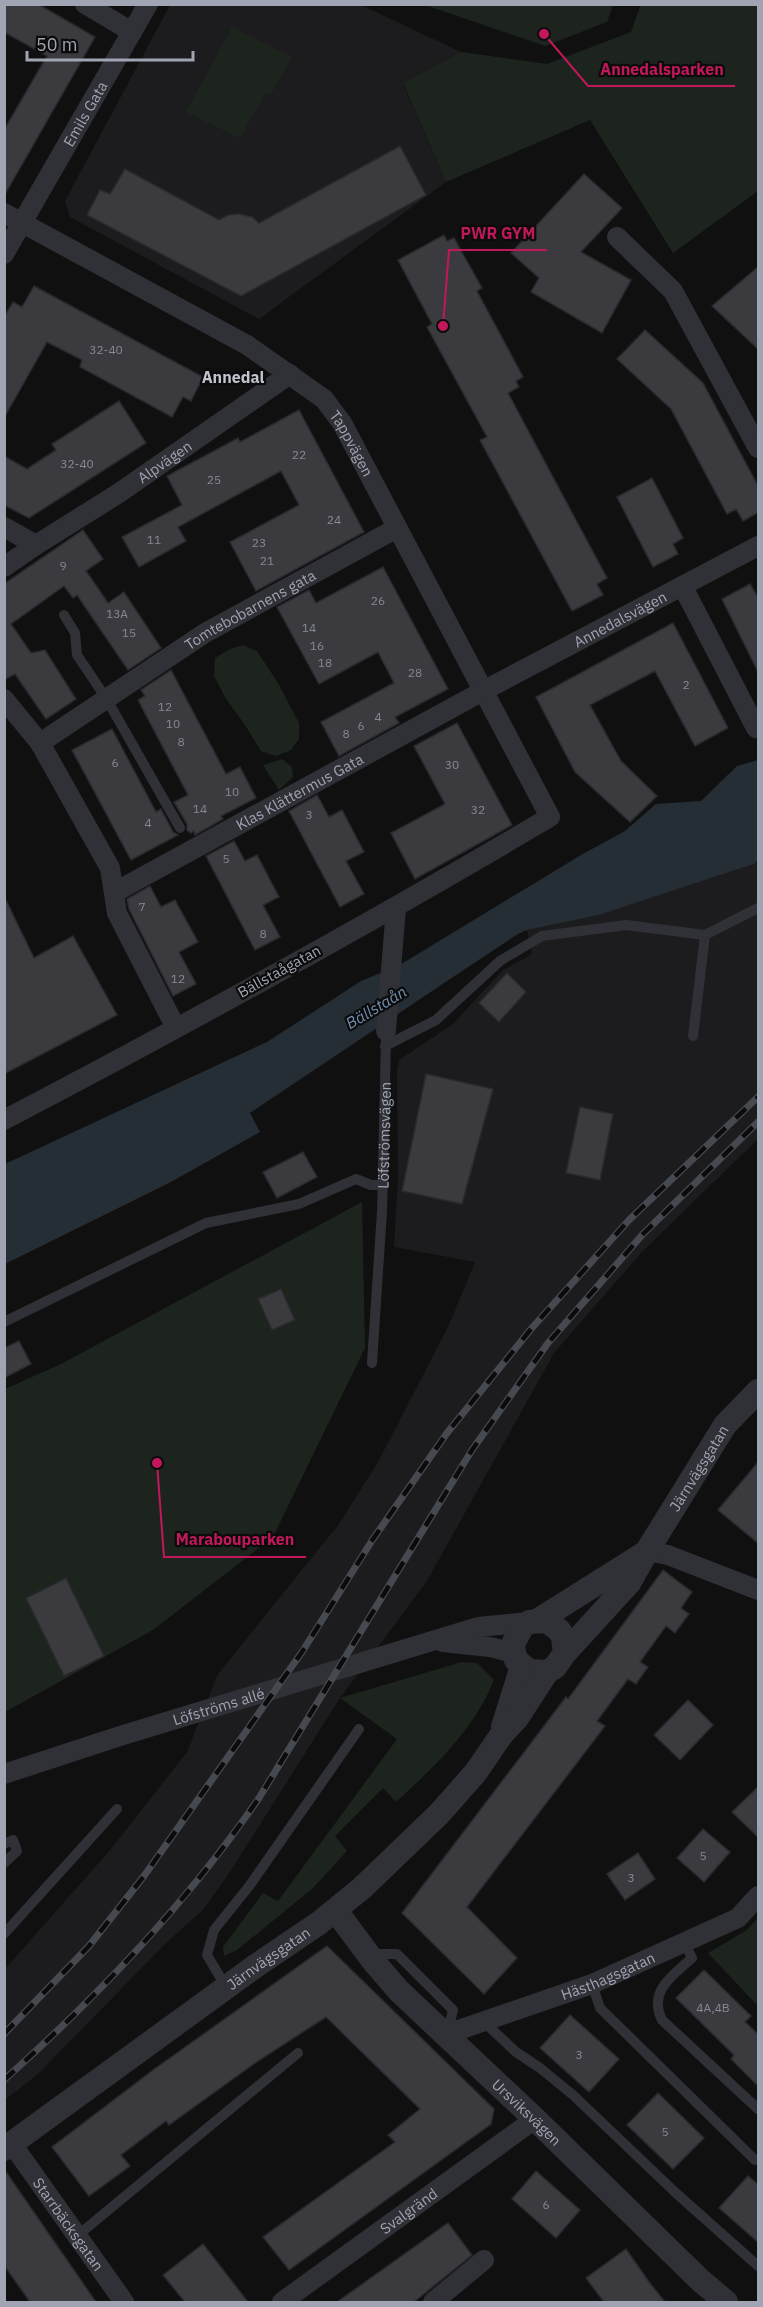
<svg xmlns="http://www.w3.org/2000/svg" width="763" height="2307" font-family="'IBM Plex Sans',sans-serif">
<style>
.built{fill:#1c1c1e}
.green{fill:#1c241d}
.water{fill:#252d35}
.building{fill:#3a3a3f;stroke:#2a292d;stroke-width:1.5}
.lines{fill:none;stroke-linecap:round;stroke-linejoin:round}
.service{stroke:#303136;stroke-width:10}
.minor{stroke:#303136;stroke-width:20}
.tertiary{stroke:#303136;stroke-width:24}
.rail-casing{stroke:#474950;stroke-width:7}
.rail{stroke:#0b0b0c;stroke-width:4.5;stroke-dasharray:14;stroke-linecap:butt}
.labels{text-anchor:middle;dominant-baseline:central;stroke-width:4.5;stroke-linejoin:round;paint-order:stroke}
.number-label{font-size:12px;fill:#868a96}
.street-label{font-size:15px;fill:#a0a4b3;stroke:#0b0b0c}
.neighbourhood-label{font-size:16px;font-weight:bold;fill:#c1c4cf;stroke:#0b0b0c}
.water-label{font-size:16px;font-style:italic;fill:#7390b2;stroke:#0b0b0c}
.leader{fill:none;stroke:#c2185b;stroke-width:2}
.callout-dot{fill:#c2185b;stroke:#0b0b0c;stroke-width:2}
.callout-label{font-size:16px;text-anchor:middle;font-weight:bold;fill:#c2185b;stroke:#0b0b0c;stroke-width:4.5;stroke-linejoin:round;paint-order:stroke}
</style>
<rect width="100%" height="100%" fill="#101011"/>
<g class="built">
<path d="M170,5H361L461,52L403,84L446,182L259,319L70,217L65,201Z"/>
<path d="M758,860V1139L641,1253L554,1353L427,1581L340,1698L230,1872L203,1910L167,1942L38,2074L5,2100V1969L111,1849L187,1752L218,1674L339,1524L377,1464L449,1325L475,1262L394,1247L398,1179L397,1071L399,1060L453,1024L503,970L532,954L527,930L599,915L754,864Z"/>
</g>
<g class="green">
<path d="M641,4L758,5V191L673,253L590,120L446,182L403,83L461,52L547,64L631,32Z"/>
<path d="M425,5L613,4V5L607,22L545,46Z"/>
<path d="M232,27L292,57L271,94L266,92L240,138L186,112Z"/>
<path d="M243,645L257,651L278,683L299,723V739L291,750L276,756L261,751L245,725L226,699L214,676L215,658L228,650Z"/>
<path d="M282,759L292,767L293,777L279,790L263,765Z"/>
<path d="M362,1202L365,1348L273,1537L153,1630L5,1712V1389L61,1364Z"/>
<path d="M462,1662L477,1663L494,1680C474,1730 435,1766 396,1802L383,1788L335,1836L347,1851L312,1889L237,1950L224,1956L223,1947L263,1893L278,1901L397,1739L340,1698Z"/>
<path d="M758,1918V2006L708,1953L747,1930Z"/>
</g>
<path class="water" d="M758,760V860L754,864L599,915L527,930L518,934C428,993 339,1054 250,1113L260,1132L169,1183L5,1264V1164L267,1042L361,981L398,966L581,855L625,831L656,804L701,801L737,766Z"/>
<g class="building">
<path d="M4,4H38L95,37L4,196V130L47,56L4,32Z"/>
<path d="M400,146L426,195L241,296L87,215L100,190L110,194L125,169L219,220L228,215L239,214L252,217L259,223Z"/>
<path d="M584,174L622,208L581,252L631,280L602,333L531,292L539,278L511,253Z"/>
<path d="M444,235L447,241L454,238L482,288L477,291L523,377L516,381L519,387L508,393L607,578L597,584L603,595L572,611L480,440L487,437L427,327L432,324L398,260Z"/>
<path d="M759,266V350L712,306Z"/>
<path d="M34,286L203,377L191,401L183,397L172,417L80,367L82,360L47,342L4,418V317L13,302L22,307Z"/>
<path d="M645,330L703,383L759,488V512L743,521L736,509L727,514L671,409L617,359Z"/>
<path d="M119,401L146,443L29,518L4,505V456L27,469L56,450L52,444Z"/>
<path d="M299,410L364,532L256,591L230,542L299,505L281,471L178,527L186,541L139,567L122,537L182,505L167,476L238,438L240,442Z"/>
<path d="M652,478L683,538L673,544L678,554L653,567L617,497Z"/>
<path d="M83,530L103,559L86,571L108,603L124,592L161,648L128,670L77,595L73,598L64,586L11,624L31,653L45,650L76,699L46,719L15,674L4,680V584Z"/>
<path d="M383,567L448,689L395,717L399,723L339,756L321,722L394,683L378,652L319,684L277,607L309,590L316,603Z"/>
<path d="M750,584L759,599V674L722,599Z"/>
<path d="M673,623L728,728L695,746L655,671L590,705L621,761L657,796L630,822L575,772L536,697Z"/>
<path d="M171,670L226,774L240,767L256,798L221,816L223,819L195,835L194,831L191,833L187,830V824L174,802L188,795L138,700L145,696L141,690Z"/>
<path d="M457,723L512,825L415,879L391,833L445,804L414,746Z"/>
<path d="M112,729L156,812L161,809L173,832L178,835L131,860L72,750Z"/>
<path d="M317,795L329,817L342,810L364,852L346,861L364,894L340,907L289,811Z"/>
<path d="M234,841L245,861L257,855L279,897L263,905L280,937L255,950L206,856Z"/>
<path d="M150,886L161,907L175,900L198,942L179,952L196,984L173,996L129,909L127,899Z"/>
<path d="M4,896L34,958L73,936L117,1015L4,1074Z"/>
<path d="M507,973L526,992L499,1022L479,1003Z"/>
<path d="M426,1074L493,1089L462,1204L402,1191Z"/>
<path d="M580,1107L613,1114L600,1180L566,1173Z"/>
<path d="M303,1152L317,1177L277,1198L263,1172Z"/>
<path d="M281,1289L295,1320L272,1330L258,1299Z"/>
<path d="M19,1341L31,1364L4,1378V1348Z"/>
<path d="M759,1461V1544L718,1510Z"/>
<path d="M663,1570L692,1592L681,1608L689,1614L675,1633L666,1626L640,1662L648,1667L636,1684L628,1679L597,1721L605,1726L467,1907L517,1958L484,1994L402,1913L566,1697L568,1699Z"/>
<path d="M66,1578L104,1656L64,1676L26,1598Z"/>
<path d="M688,1700L713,1725L680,1760L654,1735Z"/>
<path d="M759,1786V1838L732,1812Z"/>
<path d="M703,1829L730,1852L704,1882L677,1858Z"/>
<path d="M638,1853L655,1879L625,1900L607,1874Z"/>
<path d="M327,1946L494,2109L491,2124L289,2270L263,2237L395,2142L388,2135L420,2109L326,2017L258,2061L169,2125L166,2121L121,2155L130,2166L89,2196L52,2147L153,2070Z"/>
<path d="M704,1970L751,2016L745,2022L759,2035V2087L731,2059L734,2055L676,1998Z"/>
<path d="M570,2015L619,2059L589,2092L540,2048Z"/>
<path d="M658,2093L704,2138L673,2169L627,2125Z"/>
<path d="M4,2169L42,2224L96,2302H30L4,2265Z"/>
<path d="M536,2171L580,2210L556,2238L512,2199Z"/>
<path d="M748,2176L759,2185V2243L719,2208Z"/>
<path d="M448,2223L472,2255L414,2302H337Z"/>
<path d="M203,2244L248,2302H185L163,2275Z"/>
<path d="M626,2249L649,2282L665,2302H604L586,2278Z"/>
</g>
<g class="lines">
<g class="service">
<path d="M64,615L75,633L77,655L106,698L180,828"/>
<path d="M693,1036L705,935"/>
<path d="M385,1046L436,1020L500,961L542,936L626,925L705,935L758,908"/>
<path d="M4,1322L206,1223L299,1204L356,1179L371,1185H383"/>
<path id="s1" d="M372,1363L382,1211L386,1040"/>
<path d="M4,1844L13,1840L17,1851L4,1863"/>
<path d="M4,1934L117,1809"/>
<path d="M684,1942L692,1958C672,1976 648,1991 662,2020L758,2109"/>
<path d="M370,1954H397L453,2010L447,2034"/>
<path d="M592,1984L600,2008L755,2160"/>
<path d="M226,1987L207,1955L214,1930L250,1885L359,1729"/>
<path d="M484,2022L516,2052L540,2068L573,2095L677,2194L758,2266"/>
<path d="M77,2236L298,2053"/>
</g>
<g class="minor">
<path d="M85,4L132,32"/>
<path id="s2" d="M4,213L247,345L324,399L342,423L550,817C371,923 189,1023 4,1120"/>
<path d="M617,237L673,291L758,448"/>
<path id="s3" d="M4,254L148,4"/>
<path id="s4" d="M4,527L36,545L119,493L290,374"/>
<path d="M4,567L36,545"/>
<path d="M683,587L756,728"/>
<path d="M4,699L40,743"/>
<path id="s5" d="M115,892L483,691L758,546"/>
<path id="s6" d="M176,1028L117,913L110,868L40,743L205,633L397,528"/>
<path d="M386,1031L396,908"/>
<path d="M647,1551L668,1555L758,1590"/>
<path d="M443,1642L490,1647L514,1653"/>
<path id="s7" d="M4,1774L120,1736L478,1627L529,1622"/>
<path id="s8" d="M447,2034L592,1984L738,1918L758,1896"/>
<path id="s9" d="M12,2144L124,2302"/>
<path id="s10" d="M282,2302L535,2119"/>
<path d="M433,2302L484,2260"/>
</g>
<g class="tertiary">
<path d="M537,1621L645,1553"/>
<path id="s11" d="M565,1653L563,1637L559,1630L546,1621L529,1622L522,1627L514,1642L513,1648L516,1660L529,1671L547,1672L555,1667L565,1653L629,1583L647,1551L725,1425L758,1391"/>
<path d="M503,1727L522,1666"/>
<path id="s12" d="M336,1911L374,1962L399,1991L535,2119L700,2280L726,2302"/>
<path id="s13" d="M4,2149L257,1965L319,1923L362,1888L439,1814L476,1772L502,1734L517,1718L547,1672"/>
</g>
<defs>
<g id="rail">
<path d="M4,2034L89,1946L144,1876L302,1652L373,1539L447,1433L531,1329L629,1220L758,1097"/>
<path d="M4,2080C100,1994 186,1904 259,1798L472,1450L548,1343L643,1234L758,1122"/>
</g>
</defs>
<use href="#rail" class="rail-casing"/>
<use href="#rail" class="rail"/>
</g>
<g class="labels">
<g class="number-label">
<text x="106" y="349">32-40</text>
<text x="299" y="454">22</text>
<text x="77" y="463">32-40</text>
<text x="214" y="479">25</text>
<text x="334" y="519">24</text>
<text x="154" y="539">11</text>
<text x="259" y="542">23</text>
<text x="267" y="560">21</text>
<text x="63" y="565">9</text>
<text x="378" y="600">26</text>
<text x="117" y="613">13A</text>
<text x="309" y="627">14</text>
<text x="129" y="632">15</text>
<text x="317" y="645">16</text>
<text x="325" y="662">18</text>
<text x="415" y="672">28</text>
<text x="686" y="684">2</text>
<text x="165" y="706">12</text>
<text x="378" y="716">4</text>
<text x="173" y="723">10</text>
<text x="361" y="725">6</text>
<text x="346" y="733">8</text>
<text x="181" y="741">8</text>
<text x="115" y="762">6</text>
<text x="452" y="764">30</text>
<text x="232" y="791">10</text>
<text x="200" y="808">14</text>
<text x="478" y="809">32</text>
<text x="309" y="814">3</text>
<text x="148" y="822">4</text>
<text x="226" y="858">5</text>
<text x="142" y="906">7</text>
<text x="263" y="933">8</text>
<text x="178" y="978">12</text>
<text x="703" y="1855">5</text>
<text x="631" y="1877">3</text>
<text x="713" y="2007">4A,4B</text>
<text x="579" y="2054">3</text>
<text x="665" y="2131">5</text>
<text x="546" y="2204">6</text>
</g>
<g class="street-label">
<text stroke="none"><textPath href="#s3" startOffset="162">Emils Gata</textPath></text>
<text stroke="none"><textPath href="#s2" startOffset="423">Tappvägen</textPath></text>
<text stroke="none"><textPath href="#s4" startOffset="190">Alpvägen</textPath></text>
<text stroke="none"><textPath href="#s6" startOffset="567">Tomtebobarnens gata</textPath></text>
<text stroke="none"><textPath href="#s5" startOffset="574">Annedalsvägen</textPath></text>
<text stroke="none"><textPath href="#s5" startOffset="210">Klas Klättermus Gata</textPath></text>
<text transform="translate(279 971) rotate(-29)">Bällstaågatan</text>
<text stroke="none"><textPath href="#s1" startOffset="228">Löfströmsvägen</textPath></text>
<text stroke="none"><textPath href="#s11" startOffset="392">Järnvägsgatan</textPath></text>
<text stroke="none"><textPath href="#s7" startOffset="225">Löfströms allé</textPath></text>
<text stroke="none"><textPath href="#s13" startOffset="326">Järnvägsgatan</textPath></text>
<text stroke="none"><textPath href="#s8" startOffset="171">Hästhagsgatan</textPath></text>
<text stroke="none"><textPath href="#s12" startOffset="278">Ursviksvägen</textPath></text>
<text stroke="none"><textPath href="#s10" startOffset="156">Svalgränd</textPath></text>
<text stroke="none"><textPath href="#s9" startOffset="98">Starrbäcksgatan</textPath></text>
</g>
<g class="neighbourhood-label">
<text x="233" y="377">Annedal</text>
</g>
<g class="water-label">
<text transform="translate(376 1007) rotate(-31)">Bällstaån</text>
</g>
</g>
<path class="leader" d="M544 34L588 86H735M443 326L449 250H547M157 1463L164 1557H306"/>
<g class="callout-dot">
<circle cx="544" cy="34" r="6"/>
<circle cx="443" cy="326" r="6"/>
<circle cx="157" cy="1463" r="6"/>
</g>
<g class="callout-label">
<text x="662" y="75">Annedalsparken</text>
<text x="498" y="239">PWR GYM</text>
<text x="235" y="1545">Marabouparken</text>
</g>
<rect width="763" height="2307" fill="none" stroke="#a0a4b3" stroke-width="12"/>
<path d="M27 51v9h166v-9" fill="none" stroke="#a0a4b3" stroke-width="3"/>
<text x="36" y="51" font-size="18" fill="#a0a4b3" stroke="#0b0b0c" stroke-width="4.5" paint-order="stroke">50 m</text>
</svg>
